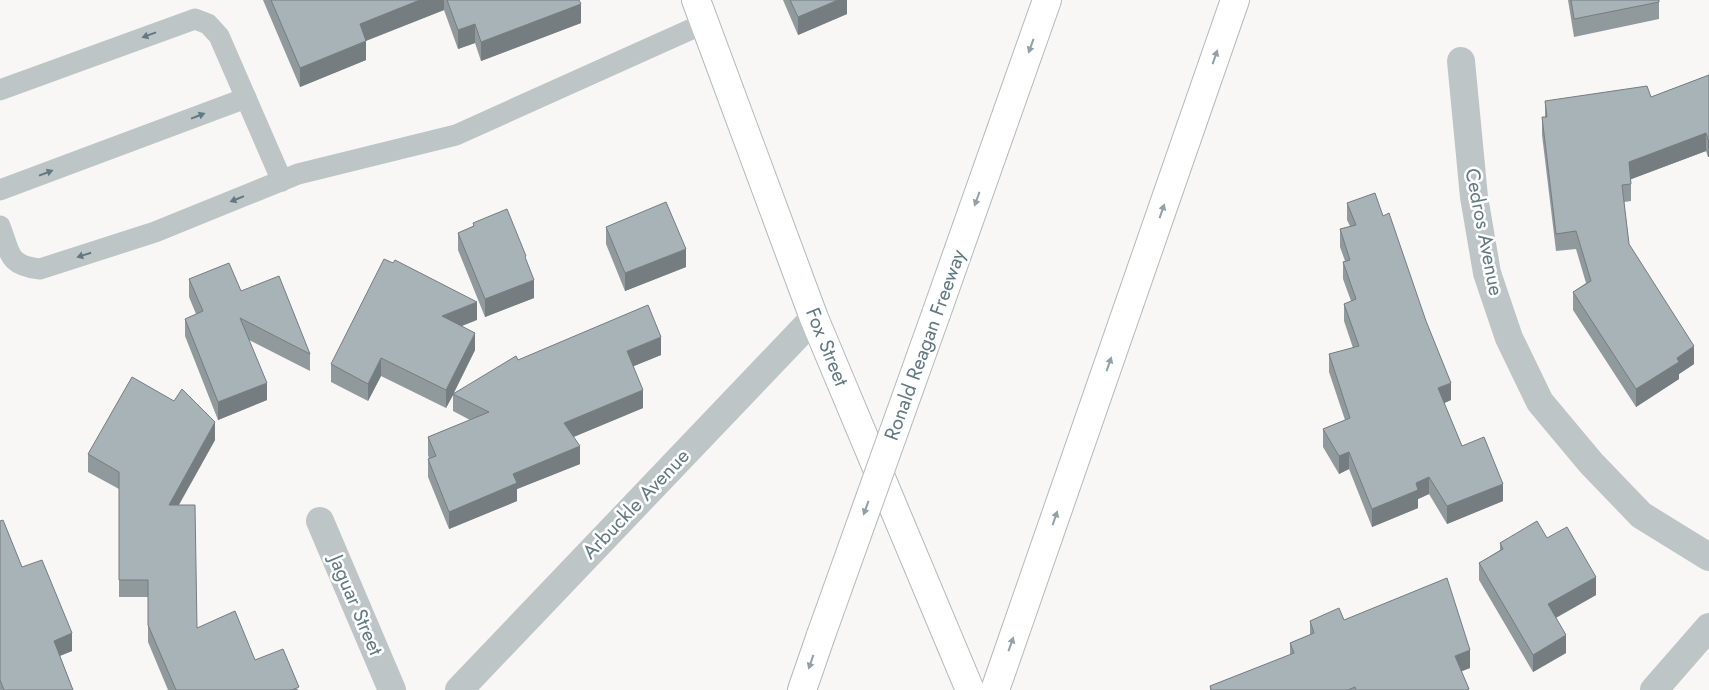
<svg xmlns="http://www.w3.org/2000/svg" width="1709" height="690" font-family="Jost,sans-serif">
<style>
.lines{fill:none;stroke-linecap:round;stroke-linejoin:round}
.secondary-casing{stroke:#b0b9bc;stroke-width:30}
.motorway-casing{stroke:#b3b9bc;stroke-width:30}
.service{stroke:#bec5c7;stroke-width:21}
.minor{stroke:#bec5c7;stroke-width:28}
.secondary{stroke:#fff;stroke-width:28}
.motorway{stroke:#fff;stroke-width:28}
.motorway-bridge-casing{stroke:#b3b9bc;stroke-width:30;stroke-linecap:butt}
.motorway-bridge{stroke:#fff;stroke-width:28}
.wall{fill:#909a9d}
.shaded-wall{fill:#757d80}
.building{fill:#a7b3b7;stroke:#757d80}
.oneway{fill:#617982}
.oneway2{fill:#90a1a8}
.labels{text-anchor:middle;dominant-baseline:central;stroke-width:5;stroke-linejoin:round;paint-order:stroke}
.street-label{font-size:20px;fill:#617982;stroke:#fff}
</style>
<rect width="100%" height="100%" fill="#f8f7f5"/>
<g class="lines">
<defs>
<path id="secondary" d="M696,0L814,318L970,690"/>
<g id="motorway">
<path d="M936,314L1047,0"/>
<path d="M802,690L821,635"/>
<path d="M995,690L1235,0"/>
</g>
</defs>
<use href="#secondary" class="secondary-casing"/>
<use href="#motorway" class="motorway-casing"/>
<g class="service">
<path d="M0,90L195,19L208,24L219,36L282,181"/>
<path d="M0,190L246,98"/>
<path d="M0,226C11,254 7,265 40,269L155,232L298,174L456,135L705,23"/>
</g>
<g class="minor">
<path d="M1461,61L1474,197L1487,273L1509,338L1540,402L1591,463L1641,515L1709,557"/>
<path d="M320,521L392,690"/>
<path d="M459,690L814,318"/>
<path d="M1654,690L1709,627"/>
</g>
<use href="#secondary" class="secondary"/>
<use href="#motorway" class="motorway"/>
<defs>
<path id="motorway-bridge" d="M821,635L936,314"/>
</defs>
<use href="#motorway-bridge" class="motorway-bridge-casing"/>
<use href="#motorway-bridge" class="motorway-bridge"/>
</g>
<g class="wall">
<path d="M263,0H579L581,23L481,61L475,43L458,49L444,10L366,41V60L300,87Z"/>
<path d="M783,0H847V14L798,35Z"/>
<path d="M1568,0H1659V19L1574,37Z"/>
<path d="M1709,75L1708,157L1706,151L1631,179V201L1624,202L1629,244L1694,364L1679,374V379L1636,407L1573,310V292L1586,283L1576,249L1556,251L1542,135V117H1545V101L1651,97Z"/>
<path d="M1347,203L1451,400L1444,403L1462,446L1503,501L1447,524L1429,494L1418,499V508L1372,527L1349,469L1339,474L1323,447V429L1345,420L1329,372V354L1353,348L1344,321V304L1351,301L1343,279V262L1345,261L1340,247V229L1350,226L1347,220Z"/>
<path d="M473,223L534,298L485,317L458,250V233L473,226Z"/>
<path d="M606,227L686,267L625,291L606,244Z"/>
<path d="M189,279L241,291L310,354V371L249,340L267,400L218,420L185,336V319L196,314L189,297Z"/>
<path d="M477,320L462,326L475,350L454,393L518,360L661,355L633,366L643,408L573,437L580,464L517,489V501L449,529L428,477V459H429L428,455V437L470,420L453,411V395L446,408L381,376L368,401L331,382V364Z"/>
<path d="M215,440L179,505L197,628L255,660L299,690H168L148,642V597H119V489L88,472V454Z"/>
<path d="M0,521L22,567L72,651L60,656L73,690H0Z"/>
<path d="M1547,538L1596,595L1556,618L1566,653L1533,672L1479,580V563L1500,550V543Z"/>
<path d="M1344,620L1470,668L1461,671L1469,690H1210V686L1290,655V643L1310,635V621Z"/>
</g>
<g class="shaded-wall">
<path d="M420,0H444V10L360,43V24Z"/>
<path d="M838,0H847V14L798,35V17Z"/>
<path d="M581,4V23L481,61V42Z"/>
<path d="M475,24V43L458,49V30Z"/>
<path d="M366,41V60L300,87V68Z"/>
<path d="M1706,133V151L1629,180V162Z"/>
<path d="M1709,139V157H1708V140Z"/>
<path d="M686,249V267L625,291V273Z"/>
<path d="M534,280V298L485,317V299Z"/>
<path d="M477,302V320L442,333V316Z"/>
<path d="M475,333V350L453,394V395L446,408V390Z"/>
<path d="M661,337V355L627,369V351Z"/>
<path d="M1694,346V364L1679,374V379L1636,407V389L1677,358Z"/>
<path d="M381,358V376L368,401V384Z"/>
<path d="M267,383V400L218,420V402Z"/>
<path d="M1451,383V400L1438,406V388Z"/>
<path d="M643,390V408L564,441V423Z"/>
<path d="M215,422V440L169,522V505Z"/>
<path d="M580,446V464L517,489V501L449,529V512L513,474Z"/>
<path d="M1349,452V469L1339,474V456Z"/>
<path d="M1429,477V494L1418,499V508L1372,527V509L1416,483Z"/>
<path d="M1503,484V501L1447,524V506Z"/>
<path d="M1596,577V595L1548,622V604Z"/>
<path d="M72,633V651L54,658V641Z"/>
<path d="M1566,635V653L1533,672V655Z"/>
<path d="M1470,650V668L1455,674V656Z"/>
</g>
<g class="building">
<path d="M271,0H420L360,24L366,41L300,68Z"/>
<path d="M447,0H579L581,4L481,42L475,24L458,30Z"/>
<path d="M790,0H838L798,17Z"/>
<path d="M1571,0H1659V2L1574,19Z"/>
<path d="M1709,75V139L1708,140L1706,133L1629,162L1631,184L1622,185L1629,244L1694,346L1677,358L1679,362L1636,389L1573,292L1591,281L1576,231L1556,234L1542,117H1547L1545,101L1647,86L1651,97Z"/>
<path d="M1375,193L1383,216L1389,213L1426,321L1451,383L1438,388L1462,446L1484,437L1503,484L1447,506L1429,477L1416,483L1418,490L1372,509L1349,452L1339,456L1323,429L1350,418L1329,354L1359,346L1344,304L1356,299L1343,262L1350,260L1340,229L1356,225L1347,203Z"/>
<path d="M666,202L686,249L625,273L606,227Z"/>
<path d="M507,209L526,256L525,257L534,280L485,299L458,233L474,226L473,223Z"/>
<path d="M384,259L393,263L395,260L477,302L442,316L475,333L446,390L381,358L368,384L331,364Z"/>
<path d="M229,263L241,291L279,276L310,354L240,318L267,383L218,402L185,319L203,311L189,279Z"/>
<path d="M648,305L661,337L627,351L643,390L564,423L580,446L513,474L517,483L449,512L428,459L436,456L428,437L489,412L453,394L516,356L518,360Z"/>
<path d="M132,377L174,401L182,389L215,422L169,505H195L197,628L235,611L255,660L283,649L299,687L292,690H176L148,625V580H119V472L88,454Z"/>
<path d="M3,520L22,567L42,560L72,633L54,641L73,690H4L0,680V521Z"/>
<path d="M1537,521L1547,538L1567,527L1596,577L1548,604L1566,635L1533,655L1479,563L1503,549L1500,543Z"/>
<path d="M1447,578L1470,650L1455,656L1469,689L1466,690H1356L1355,687L1348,690H1211L1210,686L1294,653L1290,643L1314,633L1310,621L1339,608L1344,620Z"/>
</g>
<defs><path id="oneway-solid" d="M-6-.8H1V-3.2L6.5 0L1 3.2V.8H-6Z" transform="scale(1.25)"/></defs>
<g class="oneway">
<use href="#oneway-solid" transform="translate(149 35) rotate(160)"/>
<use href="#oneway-solid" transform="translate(198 116) rotate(-21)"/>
<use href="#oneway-solid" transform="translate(46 173) rotate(-21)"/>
<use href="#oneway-solid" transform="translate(237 199) rotate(158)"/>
<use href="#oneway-solid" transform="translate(84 255) rotate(162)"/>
</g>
<g class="oneway2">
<use href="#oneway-solid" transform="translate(1031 46) rotate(110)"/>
<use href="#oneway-solid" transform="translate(1215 57) rotate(-71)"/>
<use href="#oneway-solid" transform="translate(977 199) rotate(110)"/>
<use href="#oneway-solid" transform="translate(1162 211) rotate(-71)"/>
<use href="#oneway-solid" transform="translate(1109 364) rotate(-71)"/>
<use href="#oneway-solid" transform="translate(866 508) rotate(110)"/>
<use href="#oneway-solid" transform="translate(1055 518) rotate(-71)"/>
<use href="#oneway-solid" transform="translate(1011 644) rotate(-70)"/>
<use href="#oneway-solid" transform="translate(811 662) rotate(109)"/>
</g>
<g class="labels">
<g class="street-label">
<text transform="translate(1484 232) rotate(79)">Cedros Avenue</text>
<text transform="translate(925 345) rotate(-70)">Ronald Reagan Freeway</text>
<text transform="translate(827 347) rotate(68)">Fox Street</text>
<text transform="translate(636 504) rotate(-46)">Arbuckle Avenue</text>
<text transform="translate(356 605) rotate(67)">Jaguar Street</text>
</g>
</g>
</svg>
